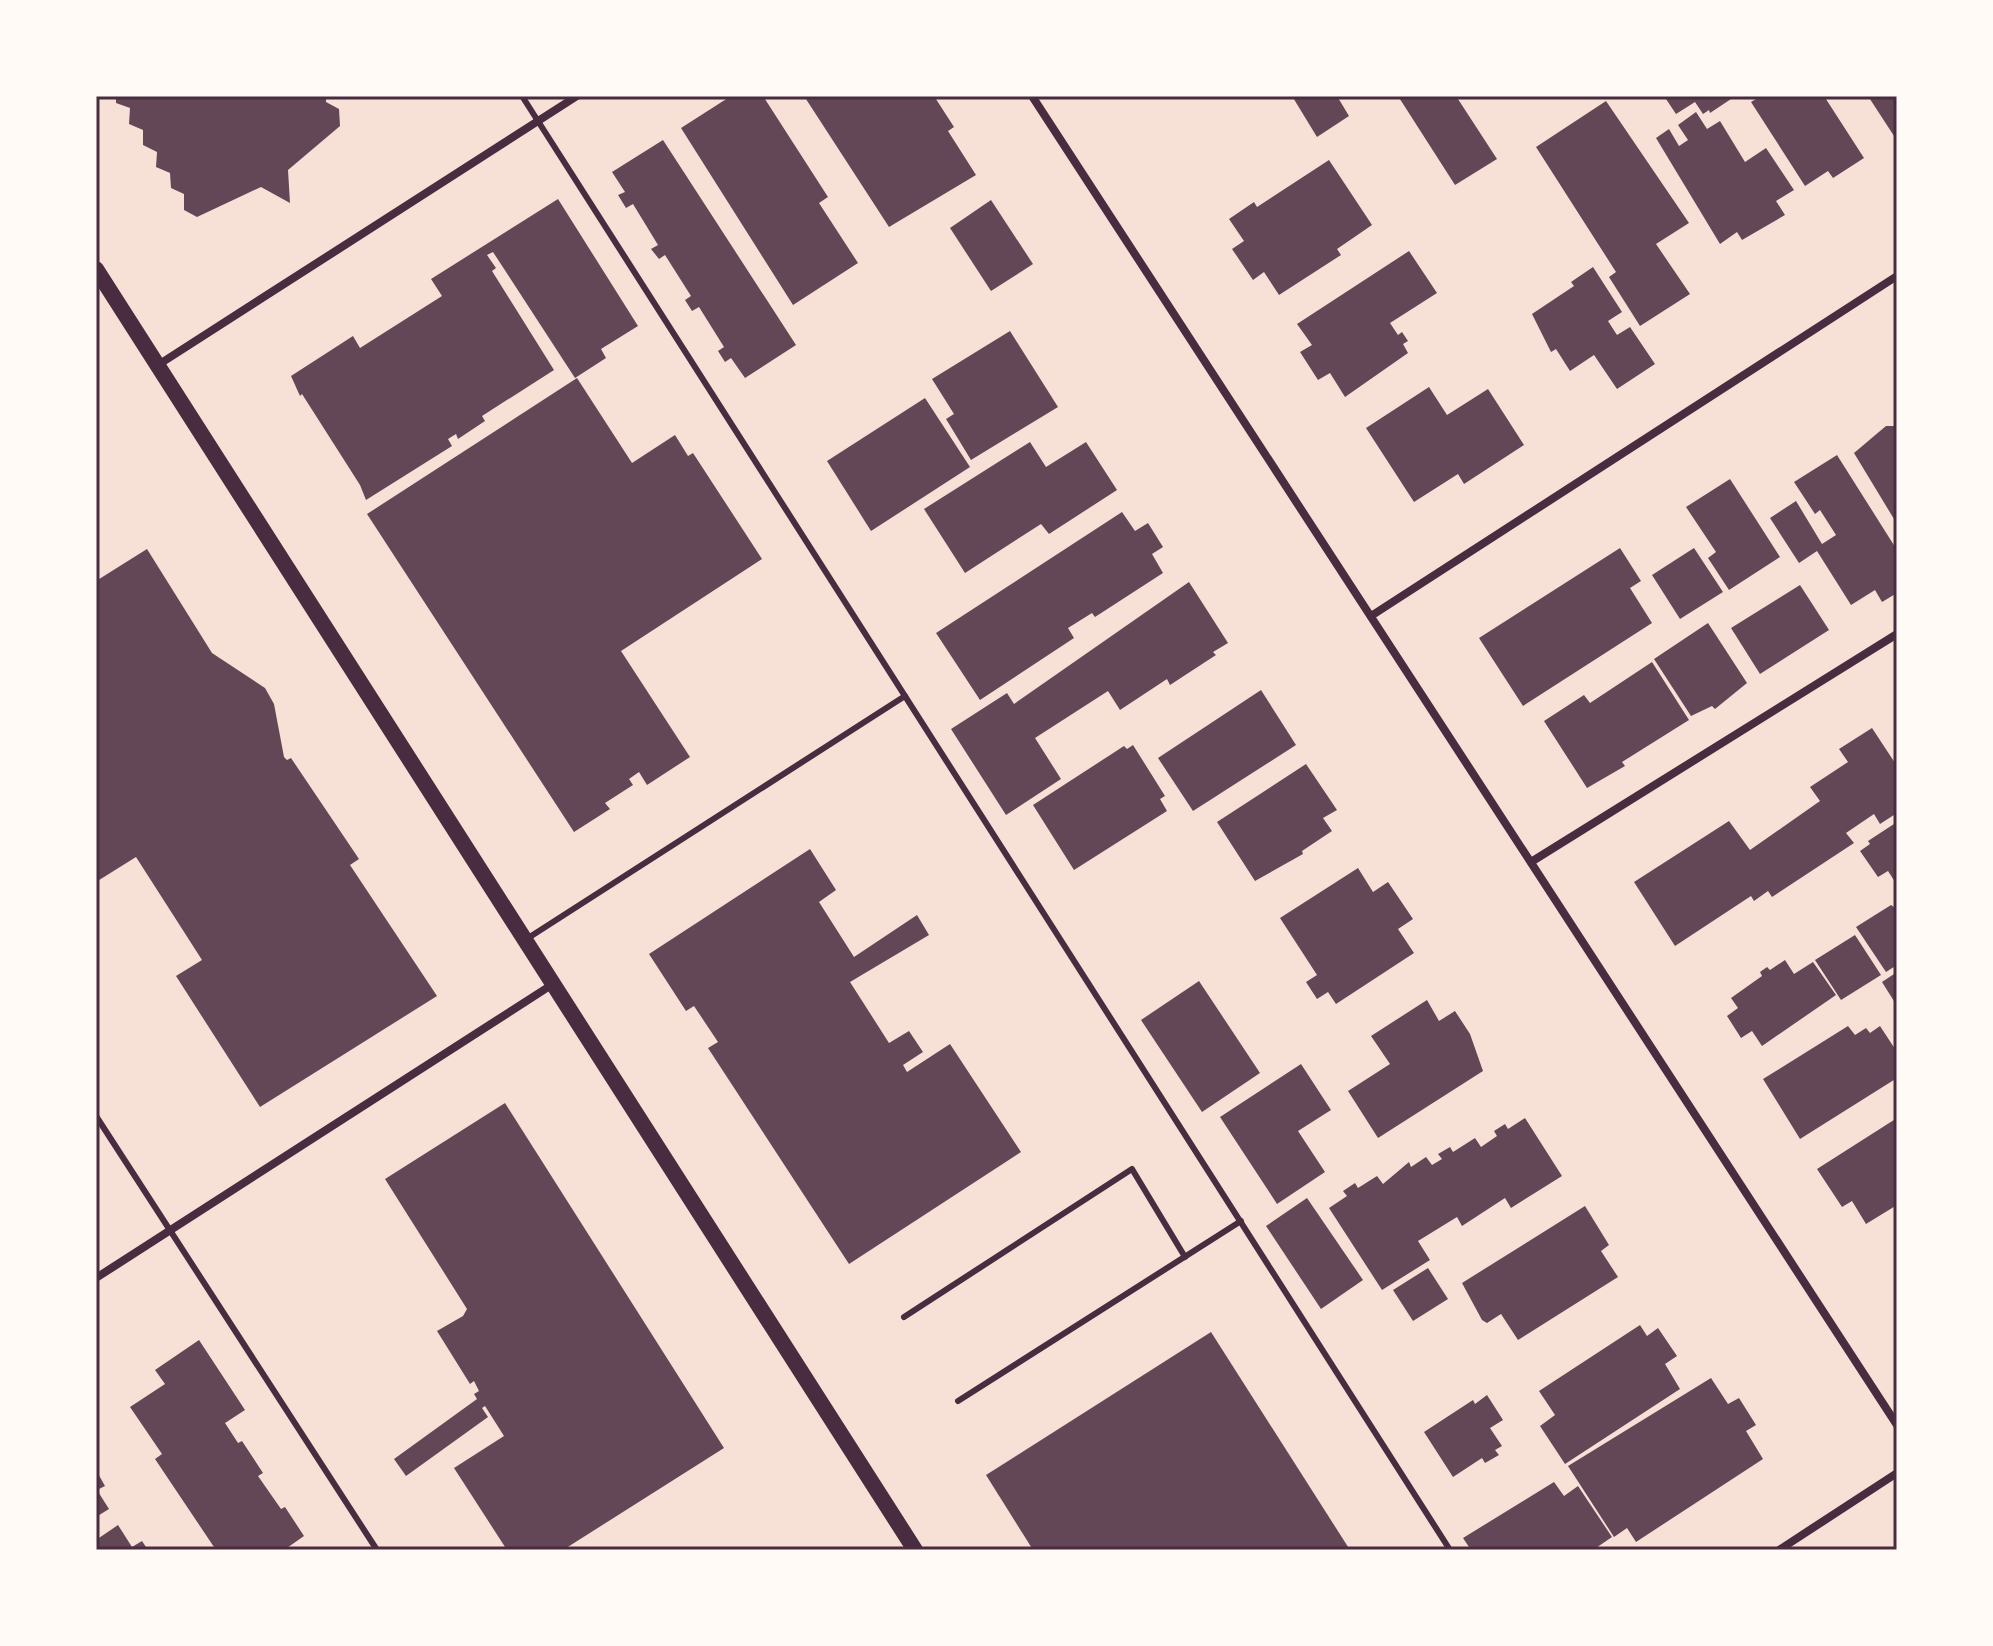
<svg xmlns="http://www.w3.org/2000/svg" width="1993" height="1646" font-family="'DM Sans',sans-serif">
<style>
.building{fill:#644757}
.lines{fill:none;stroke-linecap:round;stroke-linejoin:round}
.service{stroke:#4a2c40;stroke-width:6}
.minor{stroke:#4a2c40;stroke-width:8}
.secondary{stroke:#4a2c40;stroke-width:16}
.neatline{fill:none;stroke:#4a2c40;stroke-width:3}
</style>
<rect width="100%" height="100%" fill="#f7e1d7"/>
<g class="building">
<path d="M116,96H326V102L339,109L340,126L288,170L290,203L261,187L197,217L184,210V194L171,188L170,173L156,167L157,152L143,145V130L129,124L130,108L116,103Z"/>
<path d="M731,96H763L828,197L819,203L858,263L793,305L681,128Z"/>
<path d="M804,96H934L954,127L948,131L976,175L889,227Z"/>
<path d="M1292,96H1337L1349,116L1317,137Z"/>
<path d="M1398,96H1456L1497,159L1455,185Z"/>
<path d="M1664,96H1730L1731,99L1710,113L1709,110L1703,114L1695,102L1676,114Z"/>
<path d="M1761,96H1824L1864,158L1833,178L1828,171L1805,186L1751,102Z"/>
<path d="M1868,96H1897V134L1894,136Z"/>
<path d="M1606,101L1689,223L1656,244L1690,294L1640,326L1609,277L1616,272L1536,147Z"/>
<path d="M1696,112L1707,129L1720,121L1745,162L1766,148L1794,190L1776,201L1785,215L1742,240L1737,232L1720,244L1656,138L1669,129L1679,146L1688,140L1678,125Z"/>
<path d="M663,140L796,345L745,378L731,358L725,362L718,351L724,347L699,307L692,311L685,300L691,296L665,255L659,259L651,249L658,245L633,204L626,208L618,195L625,192L612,172Z"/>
<path d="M1329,160L1372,225L1337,249L1341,255L1279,295L1264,272L1253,280L1232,249L1244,241L1229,219L1254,202L1257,207Z"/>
<path d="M558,199L638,326L601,349L606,358L575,378L493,252L487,255L496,268L492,271L554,370L482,416L485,421L458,439L456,434L448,439L452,446L366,500L360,485L302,394L300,396L291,376L353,336L360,348L442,296L431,279Z"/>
<path d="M991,200L1033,264L991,291L950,228Z"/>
<path d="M1409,251L1437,293L1390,323L1398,335L1402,332L1408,341L1403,344L1408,353L1345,397L1330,373L1318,380L1300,352L1312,345L1297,324Z"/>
<path d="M1593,267L1622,312L1608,321L1617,335L1630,327L1655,364L1617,389L1594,355L1570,371L1556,349L1551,352L1532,314L1574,286L1571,282Z"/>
<path d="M1010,331L1058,407L971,460L946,419L954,414L932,379Z"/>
<path d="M577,378L632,463L675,435L688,456L693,453L762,559L621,651L690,757L647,785L639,772L629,779L633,785L605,803L610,809L574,832L367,514Z"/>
<path d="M1429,387L1447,415L1488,389L1524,445L1464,484L1458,474L1414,502L1366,428Z"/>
<path d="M925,398L970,467L871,531L827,461Z"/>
<path d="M1886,426H1897V524L1854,453Z"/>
<path d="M1030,442L1046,467L1086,442L1117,490L1049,534L1041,524L965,573L924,509Z"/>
<path d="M1837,455L1897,550V593L1882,602L1875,590L1851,605L1817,551L1799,563L1770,518L1796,501L1822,544L1836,535L1820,510L1815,514L1794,482Z"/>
<path d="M1730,479L1780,557L1729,590L1708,558L1716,552L1686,507Z"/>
<path d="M1122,512L1135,531L1148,523L1163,547L1152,554L1163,573L1095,617L1092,613L1068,628L1074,638L980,700L936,633Z"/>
<path d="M1620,548L1641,581L1630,588L1652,623L1523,706L1479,638Z"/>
<path d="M1694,548L1723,592L1680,619L1652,575Z"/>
<path d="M147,549L212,653L265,688L274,704L284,757L287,760L291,758L359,859L350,865L437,996L260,1107L176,976L202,960L136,857L96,882V581Z"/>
<path d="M1189,582L1228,643L1213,652L1216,655L1170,685L1167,679L1120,710L1108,691L1035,738L1061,779L1006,815L951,729L1007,693L1014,704Z"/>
<path d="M1800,585L1829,630L1760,674L1731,628Z"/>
<path d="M1708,623L1747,683L1715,709L1712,706L1691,716L1654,659Z"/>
<path d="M1652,662L1689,720L1622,762L1625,766L1587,788L1544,721L1584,695L1590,703Z"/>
<path d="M1261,690L1296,745L1193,811L1158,758Z"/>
<path d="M1872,728L1897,766V813L1880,824L1874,814L1846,833L1854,843L1772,897L1768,891L1754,901L1751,896L1675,946L1634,882L1729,821L1750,850L1820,801L1810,787L1848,762L1839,749Z"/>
<path d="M1133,745L1165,796L1160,799L1167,811L1074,870L1033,805L1124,746L1127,749Z"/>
<path d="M1306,764L1337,810L1323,818L1332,831L1302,851L1303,854L1255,881L1217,822Z"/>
<path d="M1897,822V885L1888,871L1878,877L1860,851L1870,844L1868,841Z"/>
<path d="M810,849L836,890L819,902L854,957L917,915L929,935L850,982L889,1043L909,1031L923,1052L903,1065L907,1072L950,1044L1021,1152L849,1264L708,1048L718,1042L694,1006L686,1011L649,954Z"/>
<path d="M1358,868L1373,892L1388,882L1413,919L1398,929L1414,953L1336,1004L1328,992L1317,999L1306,982L1317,975L1280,918Z"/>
<path d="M1891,905L1897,909V965L1886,972L1856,927Z"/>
<path d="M1855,935L1881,975L1841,1000L1815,960Z"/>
<path d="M1785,960L1794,974L1813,962L1836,995L1762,1046L1752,1031L1741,1038L1727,1016L1738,1008L1731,998L1762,976L1760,972L1767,967L1770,970Z"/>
<path d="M1897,972V1006L1882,982Z"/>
<path d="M1199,981L1260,1073L1202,1112L1141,1020Z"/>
<path d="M1427,1000L1439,1021L1455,1011L1470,1034L1483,1071L1378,1138L1348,1091L1390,1064L1371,1036Z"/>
<path d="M1848,1026L1855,1035L1866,1028L1870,1033L1880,1026L1897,1052V1078L1800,1139L1763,1079Z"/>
<path d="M1301,1064L1331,1110L1298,1131L1325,1172L1277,1204L1220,1117Z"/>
<path d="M505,1103L724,1448L563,1550H507L454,1468L504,1436L485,1406L482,1408L488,1417L406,1476L394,1459L477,1399L474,1394L479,1391L474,1381L470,1384L437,1331L463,1316L467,1309L385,1179Z"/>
<path d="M1525,1118L1562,1176L1511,1208L1505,1198L1462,1226L1457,1217L1418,1241L1430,1260L1382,1290L1329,1208L1347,1196L1343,1191L1355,1183L1358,1188L1377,1176L1383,1184L1409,1162L1411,1167L1426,1157L1432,1165L1442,1159L1438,1154L1450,1147L1453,1152L1475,1138L1481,1147L1497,1136L1494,1131L1505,1124L1508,1129Z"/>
<path d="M1897,1118V1205L1866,1224L1852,1201L1842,1207L1817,1169Z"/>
<path d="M1307,1198L1363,1280L1321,1309L1266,1226Z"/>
<path d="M1585,1206L1609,1245L1601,1251L1618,1277L1518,1340L1501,1314L1487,1323L1482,1320L1462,1283Z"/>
<path d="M1428,1268L1448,1299L1413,1321L1393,1290Z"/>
<path d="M1640,1325L1647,1336L1658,1328L1677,1356L1665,1364L1680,1389L1565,1464L1540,1426L1555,1415L1539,1391Z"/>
<path d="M1211,1332L1350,1550H1033L986,1475Z"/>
<path d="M199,1340L245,1410L225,1423L238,1443L242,1441L263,1473L258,1476L281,1509L285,1507L304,1536L284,1550H216L155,1459L162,1454L130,1407L165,1384L155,1370Z"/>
<path d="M1711,1378L1728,1404L1739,1398L1756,1425L1746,1431L1763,1459L1636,1542L1627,1528L1614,1537L1568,1466Z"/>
<path d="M1487,1395L1503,1420L1490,1428L1502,1446L1495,1450L1499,1455L1485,1463L1482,1458L1453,1477L1424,1432L1473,1400L1475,1404Z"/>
<path d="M96,1470L105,1486L97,1490L109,1509L96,1517Z"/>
<path d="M1554,1482L1564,1496L1578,1486L1612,1537L1593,1550H1471L1463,1538Z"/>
<path d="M118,1525L132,1547L142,1541L148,1550H96V1540Z"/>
</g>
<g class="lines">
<g class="service">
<path d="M522,96L1450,1550"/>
<path d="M525,940L905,696"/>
<path d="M96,1116L377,1550"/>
<path d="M904,1317L1132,1169L1185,1257"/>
<path d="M958,1401L1241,1221"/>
</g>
<g class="minor">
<path d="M1032,96L1897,1425"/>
<path d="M158,365L577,96"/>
<path d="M1371,616L1897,276"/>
<path d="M1531,862L1897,634"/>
<path d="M96,1278L553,984"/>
<path d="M1779,1550L1897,1473"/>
</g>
<path class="secondary" d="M96,269L915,1550"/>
</g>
<rect width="1993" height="1646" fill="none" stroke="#fffaf5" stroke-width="196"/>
<rect x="98" y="98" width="1797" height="1450" class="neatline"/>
</svg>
